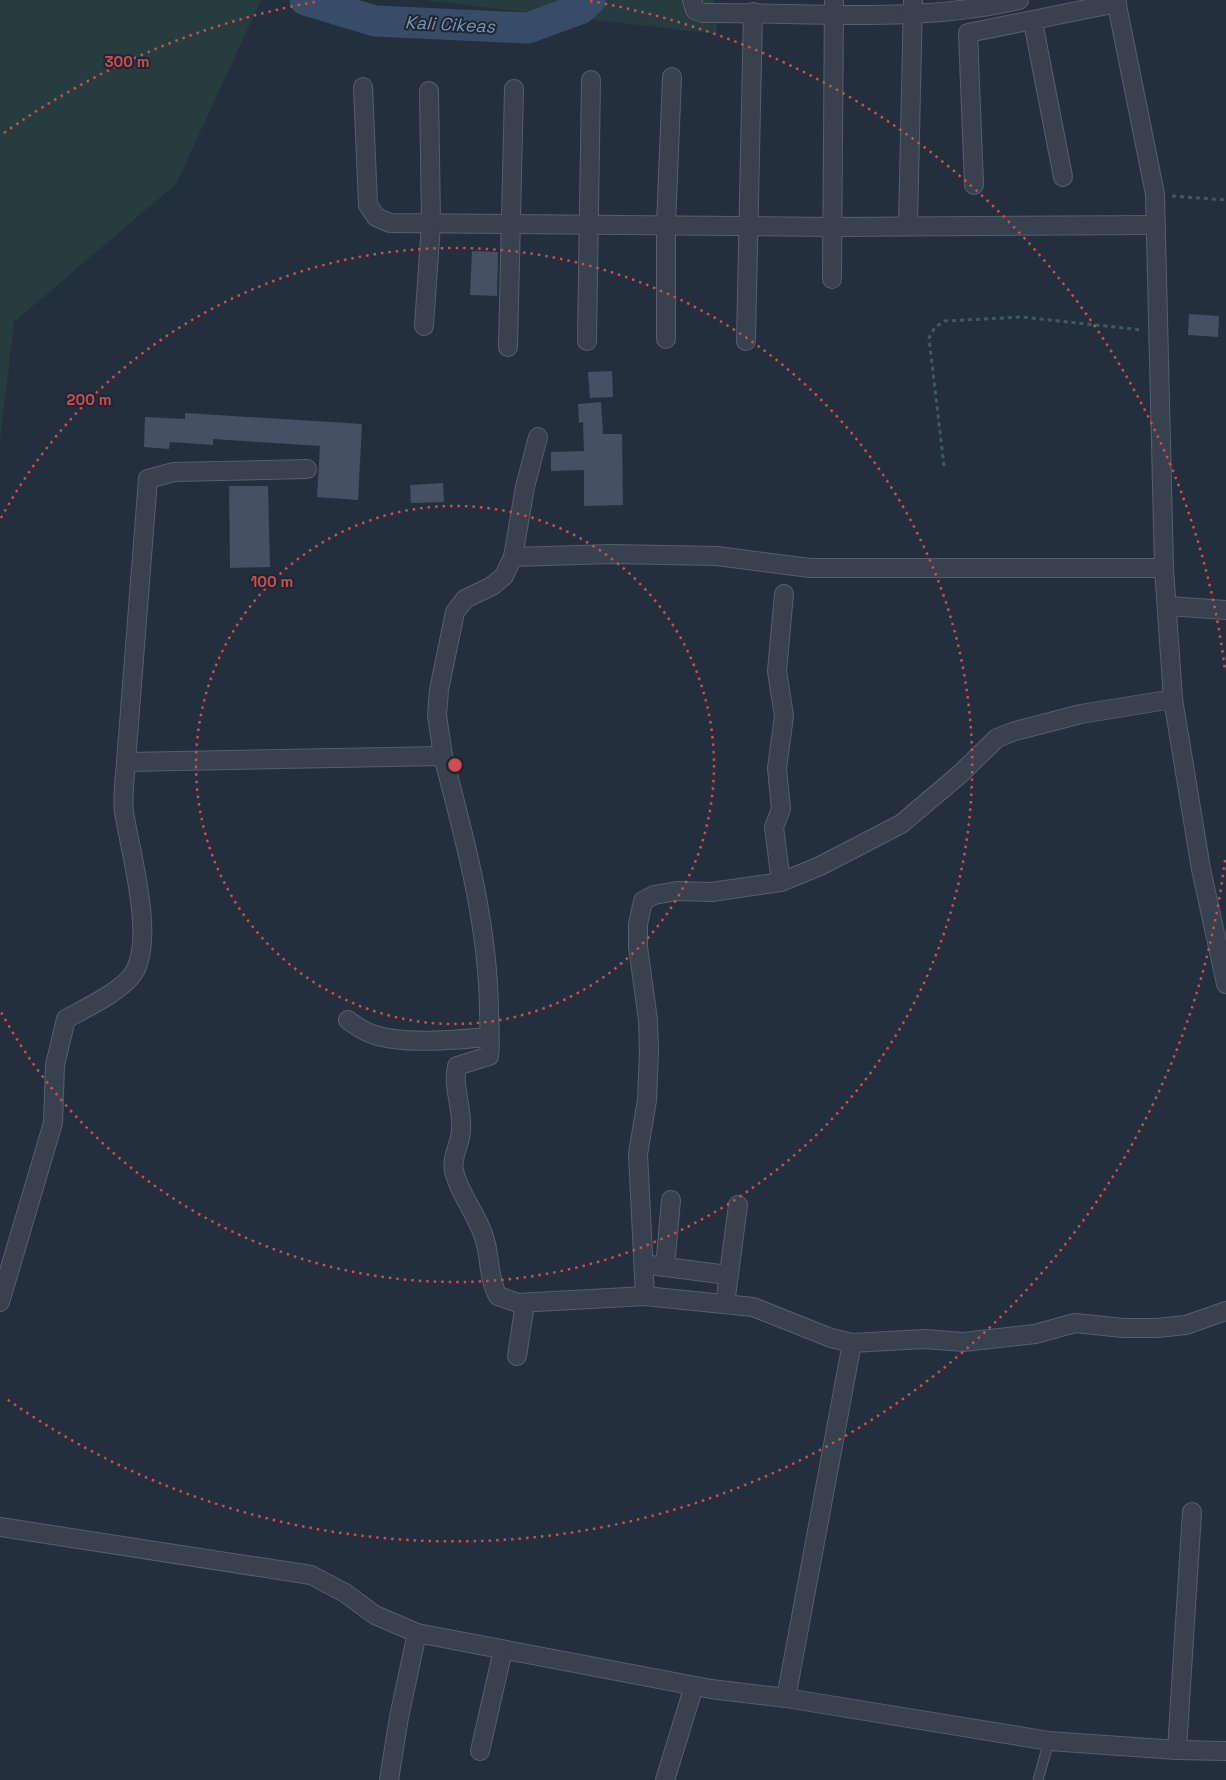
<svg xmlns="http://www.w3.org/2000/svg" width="1226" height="1780" font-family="'Space Grotesk',sans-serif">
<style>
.green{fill:#263c3f}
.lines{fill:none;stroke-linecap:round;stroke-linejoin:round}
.river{stroke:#394c67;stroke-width:31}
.building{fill:#455162}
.lane-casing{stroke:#565f6c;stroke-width:11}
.street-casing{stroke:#565f6c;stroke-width:20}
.path{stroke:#44595c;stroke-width:3;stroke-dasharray:4 4;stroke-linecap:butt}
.lane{stroke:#38414e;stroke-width:9}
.street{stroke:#38414e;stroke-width:18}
.ring{fill:none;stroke:#ce4d50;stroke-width:2.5;stroke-dasharray:2.5 5}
.labels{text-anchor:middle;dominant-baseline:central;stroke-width:4;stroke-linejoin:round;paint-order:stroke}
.water-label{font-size:18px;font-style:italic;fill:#7c92b1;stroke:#1d2633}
.centre{fill:#ce4d50;stroke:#1d2633;stroke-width:2.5}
.ring-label{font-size:15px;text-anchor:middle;font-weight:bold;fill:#ce4d50;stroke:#1d2633;stroke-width:4;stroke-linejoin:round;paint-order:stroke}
</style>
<rect width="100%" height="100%" fill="#242f3e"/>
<g class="green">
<path d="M0,0H261L176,184L14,322L0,440Z"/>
<path d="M425,0H714L717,34Z"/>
</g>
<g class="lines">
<path class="river" d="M305,0L375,21L528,28L580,9L590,0"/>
</g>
<g class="building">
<path d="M472,251L498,252L497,296L470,295Z"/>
<path d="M1189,314L1219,316L1218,337L1188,335Z"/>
<path d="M612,371L613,397L590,398L588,372Z"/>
<path d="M601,402L603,434H622L623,505L584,506V470L551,471V452L584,451L583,422L579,423L578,404Z"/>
<path d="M185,413L362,424L358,500L317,497L320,446L213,439V445L170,442L169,449L144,447L145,417L185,419Z"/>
<path d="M443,483L444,502L411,503L410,485Z"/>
<path d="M229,486H268L270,567L230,568Z"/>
</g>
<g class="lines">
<defs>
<path id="lane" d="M1038,1780L1049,1741"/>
<g id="street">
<path d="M692,0L695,10L703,13C808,12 916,24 1019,0"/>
<path d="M1116,0L1155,194L1164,568L1173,699L1201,869L1226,984"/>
<path d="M1033,22L1063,177"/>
<path d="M363,87L368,205L376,217L390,223L834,227L1156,225"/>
<path d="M974,185L968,33L1117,3"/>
<path d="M908,225L913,0"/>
<path d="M832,279L834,0"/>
<path d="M424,326L431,224L429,91"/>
<path d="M666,339V225L672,77"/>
<path d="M587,341L591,80"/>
<path d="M746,341L753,12"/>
<path d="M508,347L514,89"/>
<path d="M513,557L525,487L538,437"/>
<path d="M1168,606L1226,610"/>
<path d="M443,756C465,839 488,924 489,1010C489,1025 491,1042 489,1056L457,1066C452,1087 463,1108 461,1130C461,1143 451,1156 454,1171C460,1197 480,1217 486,1244C490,1261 489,1280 498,1296L518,1303L645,1296L753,1307L831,1338L852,1343L924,1339L963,1342L1035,1334L1075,1323L1123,1328H1157L1186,1325L1226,1311"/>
<path d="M126,762L148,479L174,472L307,469"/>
<path d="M781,882L774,827L781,809L777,768L784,716L777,671L784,594"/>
<path d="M348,1020C356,1026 363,1031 372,1034C402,1045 456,1040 489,1037"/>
<path d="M650,1265L728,1275"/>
<path d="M665,1267L671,1200"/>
<path d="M645,1296L638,1154L647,1100L649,1051L648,1020L638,947V924L643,901L654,895L677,891L712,892L781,882L820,866L901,824L959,775L997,738L1015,731L1081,714L1173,699"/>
<path d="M0,1302L53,1123L55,1065L66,1019C86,1008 120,992 133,974C156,940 130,851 124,812C122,796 125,778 126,762L443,756L437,715L439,690L455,612L465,599L492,586L504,576L513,557L611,554L717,556L810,568H1164"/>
<path d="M725,1304L738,1205"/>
<path d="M517,1356L525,1303"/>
<path d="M0,1527L311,1575L345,1593L375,1615L417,1633L711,1689L786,1698L1049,1741L1177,1750L1226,1751"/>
<path d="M786,1698L852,1343"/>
<path d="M1177,1750L1192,1512"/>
<path d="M480,1751L503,1650"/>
<path d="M389,1780L399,1717L417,1633"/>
<path d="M665,1780L694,1686"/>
</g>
</defs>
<use href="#lane" class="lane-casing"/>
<use href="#street" class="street-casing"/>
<g class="path">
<path d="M1172,196L1226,200"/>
<path d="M944,466L929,338L935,327L945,321L1022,317L1142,330"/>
</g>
<use href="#lane" class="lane"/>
<use href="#street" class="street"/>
</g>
<g class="ring">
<circle cx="455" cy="765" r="259"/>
<path d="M1 518A517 517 0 1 1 1 1012"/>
<path d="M1225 860A776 776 0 0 1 4 1397M4 133A776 776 0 0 1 320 1M590 1A776 776 0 0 1 1225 670"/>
</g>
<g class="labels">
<g class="water-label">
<text transform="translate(450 24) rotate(3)">Kali Cikeas</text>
</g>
</g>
<circle cx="455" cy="765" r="8" class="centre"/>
<g class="ring-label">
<text x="127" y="67">300 m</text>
<text x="89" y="405">200 m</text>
<text x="272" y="587">100 m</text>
</g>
</svg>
